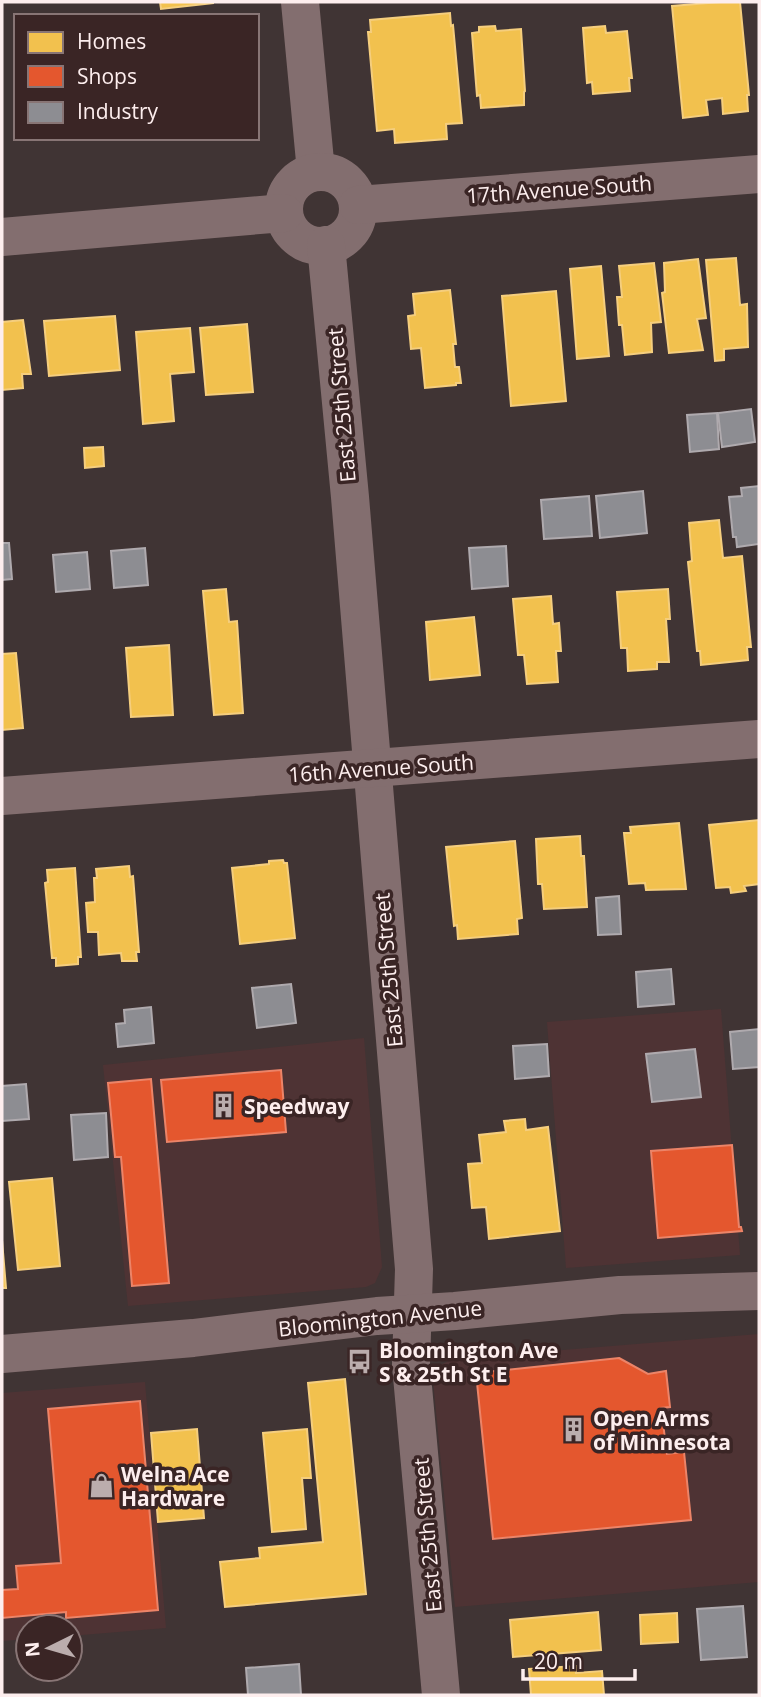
<svg xmlns="http://www.w3.org/2000/svg" width="761" height="1697" font-family="'Open Sans',sans-serif">
<style>
.built{fill:#4e3334}
.homes{fill:#f2c14e;stroke:#f5ce7e;stroke-width:2}
.shops{fill:#e4572e;stroke:#ec8468;stroke-width:2}
.industry{fill:#8d8d92;stroke:#afaaae;stroke-width:2}
.lines{fill:none;stroke-linecap:round;stroke-linejoin:round}
.minor{stroke:#836e6f;stroke-width:38}
.tertiary{stroke:#836e6f;stroke-width:38}
.labels{text-anchor:middle;dominant-baseline:central;stroke-width:7;stroke-linejoin:round;paint-order:stroke}
.street-label{font-size:21px;fill:#fdeeee;stroke:#3a2525}
.poi-label{font-size:21px;font-weight:bold;fill:#fdeeee;stroke:#3a2525;text-anchor:start}
</style>
<rect width="100%" height="100%" fill="#403434"/>
<g class="built">
<path d="M721,1009L740,1255L566,1268L547,1022Z"/>
<path d="M364,1038L382,1267L375,1283L366,1287L128,1306L103,1065Z"/>
<path d="M759,1334V1582L455,1607L433,1380L436,1367L453,1359Z"/>
<path d="M145,1382L166,1628L70,1636V1627H28V1639L2,1641V1393Z"/>
</g>
<g class="homes">
<path d="M160,2H213V3L161,9Z"/>
<path d="M721,2H740L749,95H747L748,111L723,114L722,98L706,100L708,115L683,118L672,6Z"/>
<path d="M450,13L451,26L453,25L462,123L446,124L447,139L395,143L394,129L377,131L368,32H371L370,20Z"/>
<path d="M495,26L496,31L521,29L525,91L524,92V105L481,108L480,95L477,96L472,33L479,32V27Z"/>
<path d="M605,26L606,33L627,31L632,78H629L630,91L593,94L592,82L587,83L583,28Z"/>
<path d="M736,258L740,305L747,304L748,347L724,349V360L715,361L706,260Z"/>
<path d="M698,259L706,318L697,319L703,350L669,353L662,293L665,292L664,263Z"/>
<path d="M654,263L661,322L651,323L652,352L625,355L622,325H619L617,297H622L619,266Z"/>
<path d="M601,266L609,356L577,359L570,269Z"/>
<path d="M450,290L456,344H453L455,367H459L461,383H456V385L425,388L421,348L411,349L408,316L415,315L413,294Z"/>
<path d="M556,291L566,401L511,406L502,296Z"/>
<path d="M115,316L120,370L49,376L44,321Z"/>
<path d="M23,320L31,374H22L23,388L2,390V322Z"/>
<path d="M247,324L253,392L206,395L200,328Z"/>
<path d="M190,328L194,372L170,374L174,421L143,424L136,332Z"/>
<path d="M103,447L104,466L85,468L84,448Z"/>
<path d="M719,520L723,558L742,556L751,647H747L748,660L701,665L700,651H697L688,562L692,561L689,523Z"/>
<path d="M226,589L229,622L237,621L243,713L214,715L203,591Z"/>
<path d="M668,589L670,619H666L669,662H657V669L628,671L627,648H621L617,592Z"/>
<path d="M551,596L553,624L559,623L561,651H556L558,682L527,684L524,655H518L513,599Z"/>
<path d="M474,617L480,675L430,680L426,622Z"/>
<path d="M169,645L173,715L131,717L126,648Z"/>
<path d="M16,653L23,728L2,730V654Z"/>
<path d="M759,820V884L744,886L746,891L731,893L730,887L716,888L709,825Z"/>
<path d="M679,823L686,889L646,890L645,883L629,884L624,833H631L630,827Z"/>
<path d="M580,836L581,856H584L587,907L544,909L542,884H538L536,839Z"/>
<path d="M515,841L522,918L517,919L518,934L458,939L457,925L454,926L446,847Z"/>
<path d="M283,860L284,863H287L295,938L240,944L232,868L269,864V861Z"/>
<path d="M129,866L130,877L133,876L139,952H136L137,961H122L121,953L99,955L98,932H88L86,903L95,902L94,878H97L96,869Z"/>
<path d="M75,868L81,957H78V964L56,966V958H52L45,883L48,882L47,870Z"/>
<path d="M525,1119L526,1130L548,1127L560,1231L489,1239L486,1207L472,1208L468,1164L482,1163L479,1135L506,1132L504,1121Z"/>
<path d="M52,1178L60,1266L18,1270L9,1182Z"/>
<path d="M2,1240L6,1288H2Z"/>
<path d="M345,1379L366,1594L225,1607L220,1562L260,1558L259,1548L323,1542L308,1383Z"/>
<path d="M197,1429L204,1518L158,1522L151,1433Z"/>
<path d="M307,1429L311,1478H302L306,1529L272,1532L263,1433Z"/>
<path d="M598,1612L601,1650L513,1657L510,1620Z"/>
<path d="M677,1613L678,1642L641,1644L640,1615Z"/>
<path d="M576,1666V1673L602,1671L604,1695H531L529,1669Z"/>
</g>
<g class="shops">
<path d="M281,1070L286,1132L167,1142L161,1080Z"/>
<path d="M151,1079L169,1283L132,1286L121,1157H115L108,1083Z"/>
<path d="M732,1145L739,1227H741L742,1231L658,1238L651,1151Z"/>
<path d="M619,1358L648,1374L666,1371L670,1407L661,1408L667,1454L684,1452L691,1520L493,1539L476,1373Z"/>
<path d="M140,1401L158,1610L66,1618V1612L2,1618V1590L18,1589L16,1566L61,1563L48,1409Z"/>
</g>
<g class="industry">
<path d="M751,409L755,442L722,447L718,413Z"/>
<path d="M717,413L719,449L690,452L687,415Z"/>
<path d="M759,486V544L737,547L736,537H733L729,497L742,496L741,488Z"/>
<path d="M643,491L647,533L600,538L596,496Z"/>
<path d="M589,496L592,536L544,539L541,500Z"/>
<path d="M2,543H9L12,579L2,580Z"/>
<path d="M506,546L508,586L472,589L469,548Z"/>
<path d="M145,548L148,585L114,588L111,551Z"/>
<path d="M87,552L90,589L56,592L53,555Z"/>
<path d="M619,896L621,934L598,935L596,898Z"/>
<path d="M671,969L674,1004L638,1007L636,972Z"/>
<path d="M291,984L296,1023L257,1028L252,988Z"/>
<path d="M151,1007L154,1043L118,1047L116,1024L125,1023L124,1010Z"/>
<path d="M759,1029V1067L733,1069L730,1032Z"/>
<path d="M547,1044L549,1076L515,1079L513,1046Z"/>
<path d="M695,1049L701,1097L652,1102L646,1054Z"/>
<path d="M26,1084L29,1119L2,1121V1086Z"/>
<path d="M106,1113L108,1157L74,1160L71,1115Z"/>
<path d="M743,1606L747,1657L701,1660L697,1609Z"/>
<path d="M299,1664L301,1695H248L246,1668Z"/>
</g>
<g class="lines">
<g class="minor">
<path d="M300,2L316,172"/>
<circle cx="321" cy="209" r="37"/>
<path d="M358,205L759,174"/>
<path d="M2,237L284,213"/>
<path d="M326,245L350,497L414,1269L411,1365L441,1695"/>
<path d="M2,796L759,739"/>
</g>
<path class="tertiary" d="M2,1354L193,1338L377,1316L455,1311L620,1295L759,1291"/>
</g>
<defs>
<symbol id="building-bare" viewBox="-9 -9 18 18"><path d="M-4-6H4V6H1V3H-1V6H-4ZM-2.5-4.3h1.7v1.8h-1.7ZM.8-4.3h1.7v1.8H.8ZM-2.5-1h1.7V.8h-1.7ZM.8-1h1.7V.8H.8Z" fill="#bbadad" stroke="#3a2525" stroke-width="2.5" paint-order="stroke"/></symbol>
<symbol id="bus-bare" viewBox="-9 -9 18 18"><path d="M-5-6H5V4H4V6H2V4H-2V6H-4V4H-5ZM-3.5-4V0h7V-4ZM-3.5 1.2v1.5H-2V1.2ZM2 1.2v1.5H3.5V1.2Z" fill="#bbadad" stroke="#3a2525" stroke-width="2.5" paint-order="stroke"/></symbol>
<symbol id="shop-bare" viewBox="-9 -9 18 18"><path d="M-5-2.5h2.3a2.7 3.5 0 0 1 5.4 0H5L5.5 6h-11ZM-1.5-2.5h3a1.5 2.3 0 0 0-3 0Z" fill="#bbadad" stroke="#3a2525" stroke-width="2.5" paint-order="stroke"/></symbol>
</defs>
<g fill-rule="evenodd">
<use href="#building-bare" x="206" y="1088" width="35" height="35"/>
<use href="#bus-bare" x="342" y="1344" width="35" height="35"/>
<use href="#building-bare" x="556" y="1412" width="35" height="35"/>
<use href="#shop-bare" x="84" y="1468" width="35" height="35"/>
</g>
<g class="labels">
<g class="street-label">
<text transform="translate(559 189) rotate(-4)">17th Avenue South</text>
<text transform="translate(341 405) rotate(-95)">East 25th Street</text>
<text transform="translate(381 768) rotate(-4)">16th Avenue South</text>
<text transform="translate(388 970) rotate(-95)">East 25th Street</text>
<text transform="translate(380 1318) rotate(-6)">Bloomington Avenue</text>
<text transform="translate(427 1535) rotate(-95)">East 25th Street</text>
</g>
<g class="poi-label">
<text x="244" y="1106">Speedway</text>
<text x="379" y="1350">Bloomington Ave<tspan x="379" dy="24">S &amp; 25th St E</tspan></text>
<text x="593" y="1418">Open Arms<tspan x="593" dy="24">of Minnesota</tspan></text>
<text x="121" y="1474">Welna Ace<tspan x="121" dy="24">Hardware</tspan></text>
</g>
</g>
<rect width="761" height="1697" fill="none" stroke="#fdeeee" stroke-width="7"/>
<rect x="14" y="14" width="245" height="126" fill="#3a2525" stroke="#887575" stroke-width="2"/>
<rect x="28" y="32" width="35" height="21" fill="#f2c14e" stroke="#887575" stroke-width="2"/>
<text x="77" y="49" font-size="21" fill="#fdeeee">Homes</text>
<rect x="28" y="66" width="35" height="21" fill="#e4572e" stroke="#887575" stroke-width="2"/>
<text x="77" y="84" font-size="21" fill="#fdeeee">Shops</text>
<rect x="28" y="102" width="35" height="21" fill="#8d8d92" stroke="#887575" stroke-width="2"/>
<text x="77" y="119" font-size="21" fill="#fdeeee">Industry</text>
<g transform="translate(49 1648) rotate(265)"><circle r="33" fill="#3a2525" stroke="#887575" stroke-width="2"/>
<path d="M0-5L12 26L0 18L-12 26Z" fill="#bbadad"/>
<text y="-10" font-size="19" font-weight="bold" text-anchor="middle" fill="#fdeeee">N</text>
</g>
<path d="M523 1669v10h112v-10" fill="none" stroke="#fdeeee" stroke-width="3.5"/>
<text x="534" y="1669" font-size="21" fill="#fdeeee" stroke="#3a2525" stroke-width="5" paint-order="stroke">20 m</text>
</svg>
